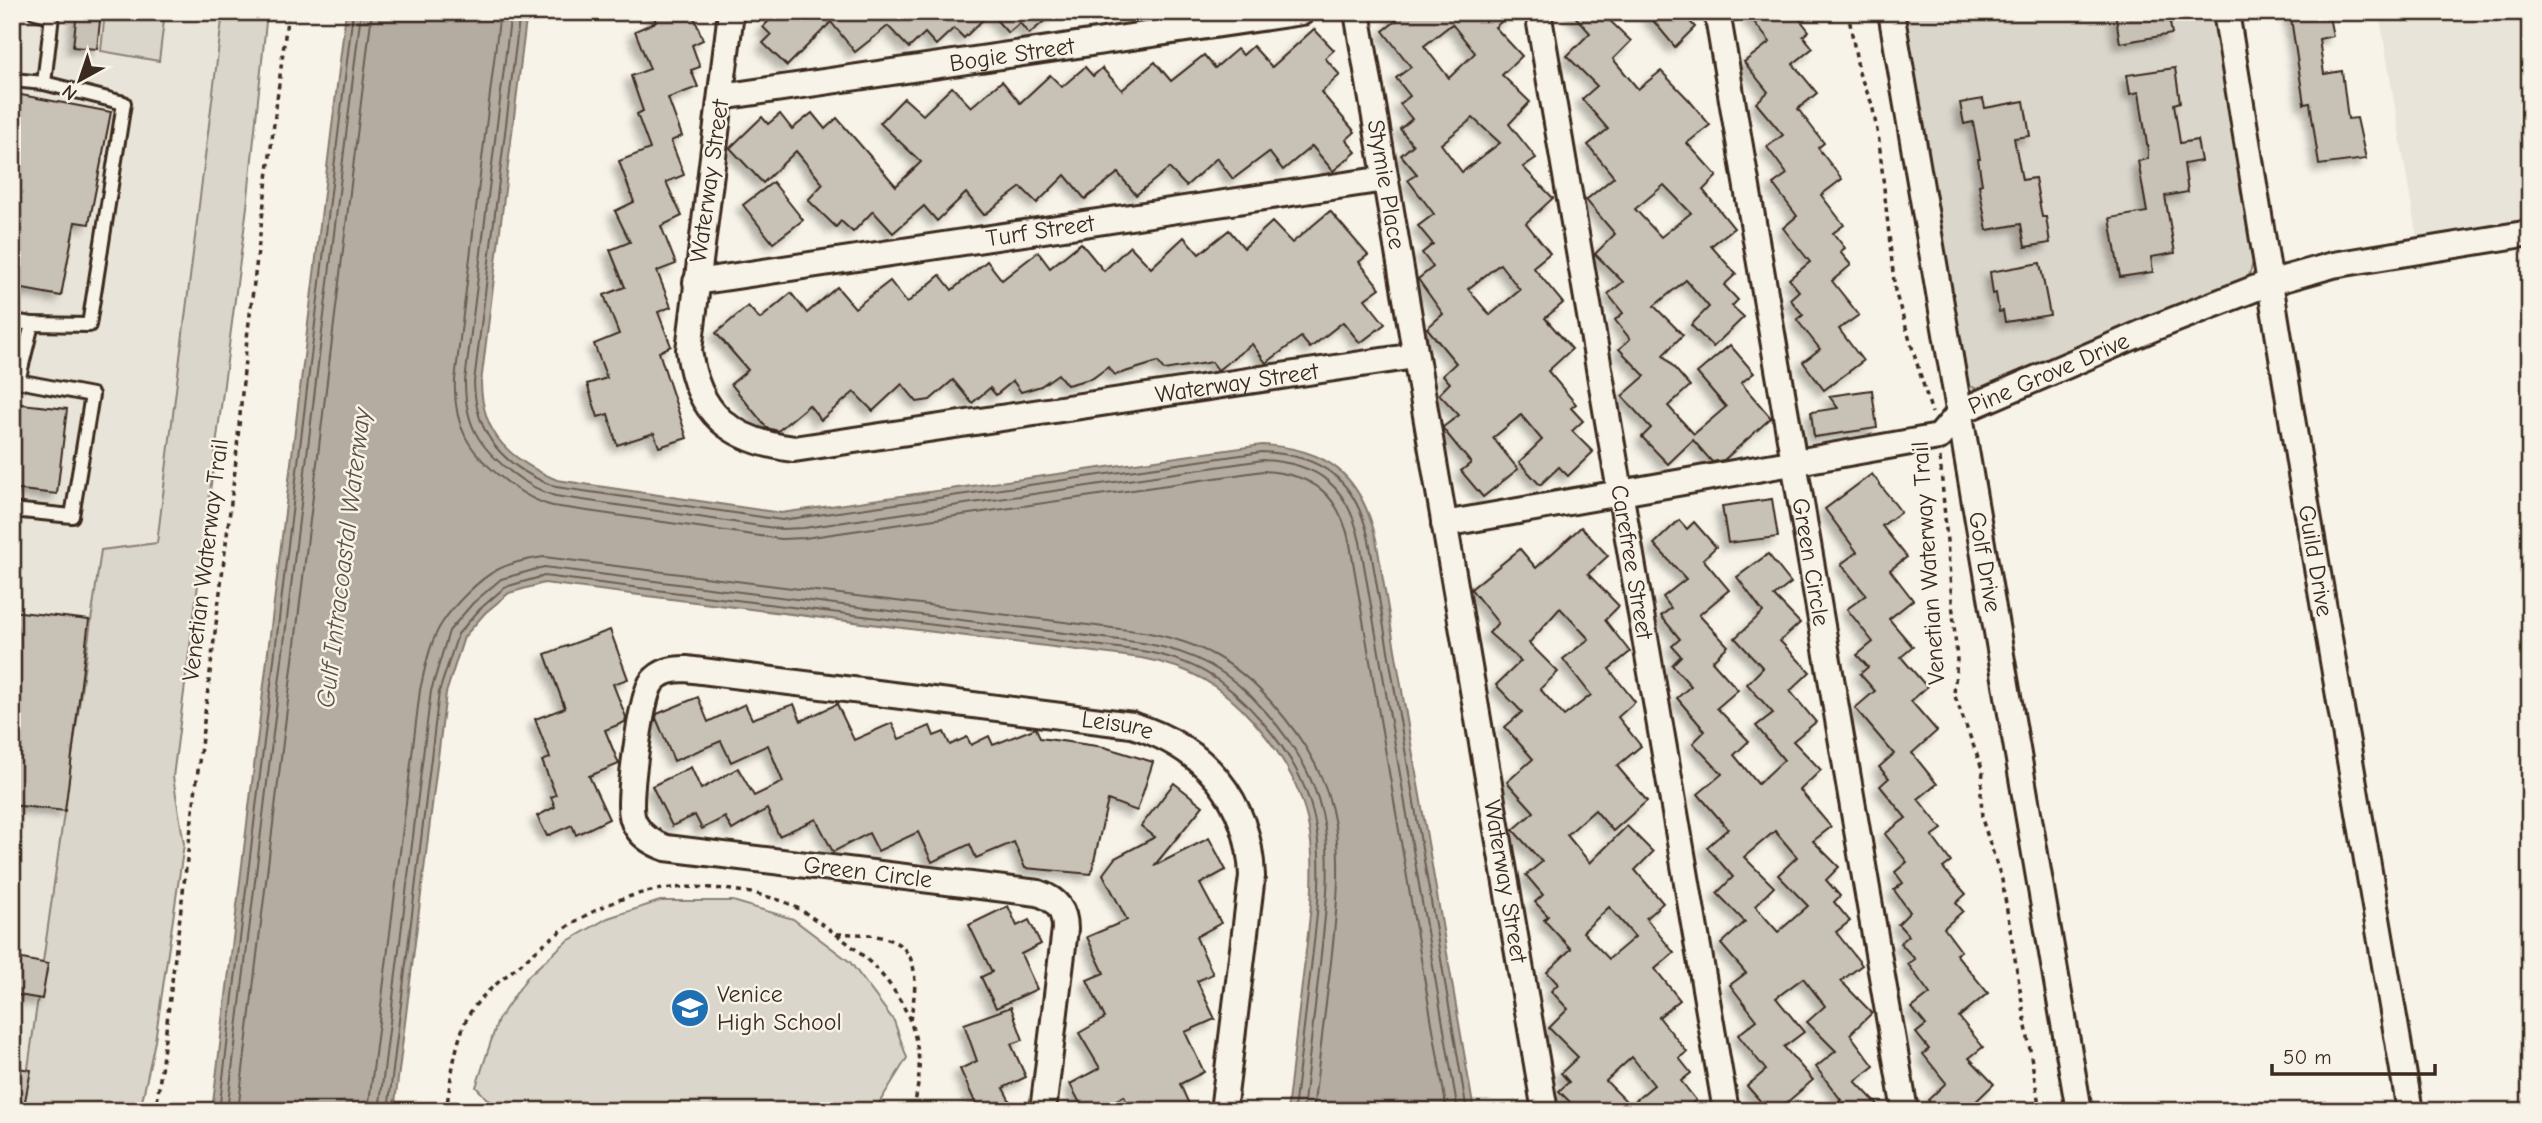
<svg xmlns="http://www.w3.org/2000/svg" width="2542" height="1123" font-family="'Comic Neue',sans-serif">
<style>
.built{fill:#e9e4d9}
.green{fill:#dbd6cb;stroke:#8b8074;stroke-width:2}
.water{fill:#b4aca0;stroke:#84786c;stroke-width:2}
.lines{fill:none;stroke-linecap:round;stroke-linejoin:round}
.shore{stroke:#6b5e52;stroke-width:2}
.building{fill:#c8c1b6;stroke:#3b2a1e;stroke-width:2;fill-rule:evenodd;filter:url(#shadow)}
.service-casing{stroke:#3b2a1e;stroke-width:18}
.minor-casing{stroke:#3b2a1e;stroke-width:30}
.path{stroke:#3b2a1e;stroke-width:3.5;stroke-dasharray:5 5;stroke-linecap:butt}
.service{stroke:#f7f3e8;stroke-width:12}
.minor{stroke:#f7f3e8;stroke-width:24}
.labels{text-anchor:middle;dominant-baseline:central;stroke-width:5;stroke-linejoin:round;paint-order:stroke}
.street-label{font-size:24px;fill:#3b2a1e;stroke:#f7f3e8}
.poi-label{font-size:24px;fill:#3b2a1e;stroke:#f7f3e8;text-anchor:start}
.water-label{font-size:26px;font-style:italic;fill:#5f5145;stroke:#f7f3e8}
</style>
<defs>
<filter id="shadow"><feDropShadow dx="-6" dy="6" stdDeviation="3.5" flood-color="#0004"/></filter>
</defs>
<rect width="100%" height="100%" fill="#f7f3e8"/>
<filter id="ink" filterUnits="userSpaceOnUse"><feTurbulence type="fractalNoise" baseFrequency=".0143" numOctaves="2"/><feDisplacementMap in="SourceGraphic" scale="14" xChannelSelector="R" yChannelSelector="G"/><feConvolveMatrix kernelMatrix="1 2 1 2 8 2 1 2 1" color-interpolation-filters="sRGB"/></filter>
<g filter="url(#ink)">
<g class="built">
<path d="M12,12H105L101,51L159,61L165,12H223L157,544L101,550L22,1111H12Z"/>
<path d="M2379,12H2530V224L2418,245Z"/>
</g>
<g class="green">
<path d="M105,12H165L159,61L101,51Z"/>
<path d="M223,12H267L247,207L173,777L184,844L155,1041L140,1111H22L101,550L157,543Z"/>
<path d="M1900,12H2216L2256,253L2249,276L2239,283L1982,391L1967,385Z"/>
<path d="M660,901H733L793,919L850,962L894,1021L907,1058L874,1111H498L476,1087L498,1020L528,976L566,942L608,918Z"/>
</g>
<path class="water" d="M346,12H527L481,383C482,436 511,460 557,480L781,513L1262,445C1327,448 1361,475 1376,539L1474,1111H1287C1293,1063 1298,1015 1304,968C1316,867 1326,804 1254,722C1220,684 1190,667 1141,658L544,583L509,593L485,613L464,637L446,693L394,1111H212Z"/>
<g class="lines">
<g class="shore">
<path d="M500,12L455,380C453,427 469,453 506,481C520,492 536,502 553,506L781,539L805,538L1263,471C1314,474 1339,494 1350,544L1447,1111"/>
<path d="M511,12L465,381C465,424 478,446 511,472C524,482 539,491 555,496L781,529L804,528L1263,460C1319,463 1348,486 1360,542L1458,1111"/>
<path d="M520,12L474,382C475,437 506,468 556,487L782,520L1262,452C1323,455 1356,480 1369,540L1467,1111"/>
<path d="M219,1111L353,12"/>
<path d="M227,1111L361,12"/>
<path d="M238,1111L372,12"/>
<path d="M368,1111L420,690C425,668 430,641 442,623C453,606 479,579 497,570C510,563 529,559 544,557L1144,632C1199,642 1235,661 1272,703C1349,789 1343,854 1331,962C1325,1012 1319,1061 1313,1111"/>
<path d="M379,1111L431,691L449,631L473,603L501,579L544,567L1143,643C1195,652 1230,671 1265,711C1340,795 1332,859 1320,963C1314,1012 1309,1062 1303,1111"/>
<path d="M388,1111L439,692L458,634L480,609L505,587L544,576L1142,651C1193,660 1224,678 1259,718C1333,800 1323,866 1311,968C1305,1015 1300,1063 1294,1111"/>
</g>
</g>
<g class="building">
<path d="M77,12H101L97,49L73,47Z"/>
<path d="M652,12H692L703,40L692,45L700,67L691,70L698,87L668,98L682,136L671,141L684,175L666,182L682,216L661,226L676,264L657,271L671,307L658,312L671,346L659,352L687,438L659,447L654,433L617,445L608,414L598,417L587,384L607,378L594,344L619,334L604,295L625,287L610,250L630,242L615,211L634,202L619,161L650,149L637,114L643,111L631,76L650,69L635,31L656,22Z"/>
<path d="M777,12H927L934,20L941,14L939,12H1055L1029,34L1020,23L1008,33L990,13L964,38L954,28L936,45L925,33L909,48L888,26L855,52L831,22L787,66L763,43L771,35L763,27Z"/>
<path d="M1390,12H1513L1495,27L1522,56L1502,75L1530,102L1509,124L1536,158L1523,167L1553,198L1526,223L1550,253L1533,267L1563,303L1545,318L1572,349L1548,371L1576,404L1571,408L1583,421L1572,431L1593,452L1568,476L1559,467L1540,485L1519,462L1542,440L1521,415L1493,438L1518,469L1483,497L1461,471L1471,463L1444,430L1443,427L1459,415L1439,394L1450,383L1443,375L1456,363L1427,328L1443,314L1418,279L1433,267L1422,253L1433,244L1418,226L1434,214L1408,180L1417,174L1401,155L1413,145L1400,129L1412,119L1400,104L1410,96L1396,78L1411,67L1383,31L1397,20ZM1452,24L1475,53L1449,78L1424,46ZM1473,118L1500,143L1462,172L1441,144ZM1500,264L1520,290L1490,315L1468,289Z"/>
<path d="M1571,12H1601L1631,41L1613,59L1638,89L1661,71L1689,100L1710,125L1687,143L1717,176L1703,190L1734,228L1711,246L1736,274L1724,285L1738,300L1732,306L1744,317L1713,347L1691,325L1709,307L1686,280L1654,306L1683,335L1663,355L1690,386L1668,406L1694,434L1726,407L1697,373L1730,345L1754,373L1741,383L1771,418L1724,460L1712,462L1693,440L1668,464L1642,437L1651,428L1622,396L1645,376L1619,349L1630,339L1615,320L1623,313L1608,294L1623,282L1595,254L1615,234L1586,200L1614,177L1588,145L1608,129L1582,99L1597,86L1567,56L1590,33ZM1664,185L1691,213L1661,237L1635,209Z"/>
<path d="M1646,12H1681L1695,27L1675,47Z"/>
<path d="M1746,12H1794L1809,31L1803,36L1813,48L1793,64L1817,93L1798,109L1824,143L1818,148L1842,179L1821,195L1844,225L1833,233L1845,248L1840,252L1851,265L1832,281L1859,315L1839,329L1863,361L1824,390L1803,362L1820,349L1797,320L1803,315L1790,299L1799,291L1789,279L1810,262L1783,228L1797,216L1773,184L1787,174L1767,147L1783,135L1756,103L1768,92L1744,62L1770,42Z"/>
<path d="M2115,12H2168L2172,34L2120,43Z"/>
<path d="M2290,12H2328L2333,36L2319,39L2324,74L2342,71L2348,119L2357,118L2366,159L2319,165L2310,103L2304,104Z"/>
<path d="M1314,29L1334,50L1325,58L1340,75L1321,92L1355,132L1346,140L1356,152L1333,171L1312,146L1283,170L1269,152L1233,179L1217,158L1186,186L1169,168L1136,195L1118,173L1085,199L1065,175L1037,203L1021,187L984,215L966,193L937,221L924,206L893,233L873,211L853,232L841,221L836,227L808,200L823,184L796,151L763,183L730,148L762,117L768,124L780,114L792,129L812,113L825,129L837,118L896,186L921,162L880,123L904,98L923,115L952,87L971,107L1002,81L1020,103L1050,75L1062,87L1085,67L1093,76L1102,68L1122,90L1155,62L1171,81L1204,55L1215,68L1237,49L1243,55L1253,46L1272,67Z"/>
<path d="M2175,68L2180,102L2174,104L2180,143L2197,140L2201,161L2184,164L2188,192L2165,196L2175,253L2151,257L2153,272L2120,277L2110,218L2147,212L2138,161L2148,159V151L2139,92L2130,94L2127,75Z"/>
<path d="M16,94L111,112L89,224L75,222L61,296L12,287V116Z"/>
<path d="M1983,99L1985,108L2024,101L2030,136L2014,138L2022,180L2035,178L2042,217H2046L2050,243L2025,247L2021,224L1987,230L1979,185L1982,184L1978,159H1980L1973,122L1964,124L1960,103Z"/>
<path d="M773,182L803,220L773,243L743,205Z"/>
<path d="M1330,211L1368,255L1359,262L1380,288L1365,299L1385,324L1360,343L1343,322L1310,348L1301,337L1266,363L1252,344L1218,370L1212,362L1164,370L1158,362L1115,375L1108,367L1093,378L1067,385L1058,374L1041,386L1021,392L1013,381L996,395L990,388L972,403L953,380L930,400L917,402L902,384L873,411L854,392L821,420L809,405L778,431L767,428L731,384L748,370L716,333L748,306L760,319L791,293L807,313L837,287L855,308L890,281L907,303L940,275L952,290L987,261L1002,280L1038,252L1050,268L1081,243L1104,271L1130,246L1151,268L1184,237L1199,254L1229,230L1244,248L1272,222L1292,243Z"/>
<path d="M2040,263L2050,315L2005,322L2003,311L1999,312L1996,293L1993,294L1990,272Z"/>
<path d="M1872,390L1877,428L1814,437L1811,412L1838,408L1829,396Z"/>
<path d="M12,403L67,409L57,494L12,489Z"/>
<path d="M1872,474L1901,512L1882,526L1907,557L1890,570L1913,600L1889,619L1913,647L1901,657L1927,687L1911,701L1937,731L1912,753L1937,784L1918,799L1942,829L1932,836L1951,862L1943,868L1966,894L1956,903L1963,911L1944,928L1961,951L1956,954L1988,993L1959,1017L1983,1047L1969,1058L1994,1084L1966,1111H1938L1928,1100L1946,1083L1923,1054L1929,1049L1916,1033L1926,1025L1912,1008L1930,994L1908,964L1915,959L1900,943L1909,936L1898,924L1910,912L1894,890L1903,883L1895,872L1907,862L1885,834L1906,818L1880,786L1889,778L1879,767L1894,754L1855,708L1875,691L1860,674L1868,667L1857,655L1873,642L1847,609L1866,595L1841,564L1857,552L1825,509Z"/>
<path d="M1772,499L1778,537L1728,543L1722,506Z"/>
<path d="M1679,520L1687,529L1694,522L1716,547L1703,559L1729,590L1699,615L1728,646L1712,661L1738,690L1717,708L1749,741L1734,755L1758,784L1784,760L1756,726L1773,713L1747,684L1763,668L1735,638L1763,612L1737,577L1768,554L1791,583L1774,596L1800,623L1780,641L1810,672L1790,691L1816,722L1793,741L1821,770L1800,790L1831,827L1813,841L1839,867L1826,880L1840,896L1834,902L1850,921L1836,932L1862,965L1841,981L1872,1013L1850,1034L1874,1066L1855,1081L1884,1111H1830L1841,1100L1816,1067L1836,1051L1807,1022L1825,1006L1803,978L1776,998L1804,1032L1784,1047L1813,1080L1777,1111H1769L1747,1086L1766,1070L1738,1035L1757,1020L1730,985L1746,973L1721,944L1745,922L1717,893L1733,877L1707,847L1728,829L1698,794L1722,774L1693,743L1705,731L1677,698L1691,686L1672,665L1681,656L1672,646L1680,639L1661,616L1671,608L1663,597L1686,579L1654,544ZM1775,831L1797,857L1778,875L1808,906L1778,932L1755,906L1774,887L1744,857Z"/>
<path d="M1581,527L1608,556L1588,574L1619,606L1605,620L1630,652L1609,669L1635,702L1618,717L1641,746L1617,766L1647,801L1613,831L1595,810L1567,835L1590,863L1627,826L1653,852L1635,870L1663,903L1646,918L1674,953L1655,969L1680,1000L1659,1017L1687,1052L1679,1058L1691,1073L1681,1081L1696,1100L1682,1111H1579L1559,1091L1569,1082L1561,1073L1578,1057L1549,1028L1568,1009L1551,991L1558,984L1547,972L1571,949L1544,920L1548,916L1535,902L1543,895L1526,875L1542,862L1513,830L1534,812L1507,782L1533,759L1505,727L1522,712L1496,685L1521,661L1489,633L1498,623L1471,589L1520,549L1536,568ZM1560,608L1589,639L1563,659L1591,695L1564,716L1540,689L1558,672L1529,643ZM1609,907L1635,937L1609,959L1583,932ZM1632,1057L1654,1085L1630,1105L1606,1081Z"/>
<path d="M12,611L89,620L65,811L12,805Z"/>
<path d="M610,630L628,679L613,684L626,717L625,722L605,730L619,764L589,776L609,819L576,835L572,825L547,836L537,816L555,807L551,797L556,795L542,761L550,758L535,719L565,708L545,654Z"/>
<path d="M698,697L708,722L745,704L752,719L794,704L801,721L837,704L854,740L892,723L899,739L930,726L934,736L944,732L950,745L967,737L971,745L989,736L993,745L1036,728L1040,738L1104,747L1153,762L1137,811L1108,800L1091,874L1025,868L1014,842L976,858L970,844L932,862L918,832L878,851L869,833L833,852L816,819L779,836L767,809L732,830L725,817L702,829L695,815L672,826L652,786L691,767L701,789L738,768L754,796L783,782L768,745L731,762L721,741L674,761L656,718L657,714Z"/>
<path d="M1174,783L1203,806L1154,866L1209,838L1226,870L1200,884L1221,923L1196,937L1213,974L1197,981L1215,1019L1185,1032L1204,1072L1180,1084L1192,1111H1131L1124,1096L1095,1111H1084L1070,1084L1100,1068L1079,1033L1105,1018L1087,980L1104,973L1087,937L1127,920L1103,874L1115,858L1155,837L1141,826Z"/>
<path d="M1008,906L1017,926L1029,920L1041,944L1021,954L1037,989L996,1008L981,977L992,972L969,925Z"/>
<path d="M12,957L48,964L42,999L12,994Z"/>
<path d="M1011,1007L1023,1040L1011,1044L1026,1077L1003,1088L1015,1111H979L960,1069L977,1061L964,1024Z"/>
<path d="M12,1067L31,1070L23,1111H12Z"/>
</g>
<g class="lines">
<defs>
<g id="service">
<path d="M12,80L44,83L52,16L35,12"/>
<path d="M12,321L32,324L18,381L92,395L72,516L12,510"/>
<path d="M32,324L89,325L124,103L44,83"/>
</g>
<g id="minor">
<path id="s1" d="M731,12L689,350C697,414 731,441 794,449L1415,356"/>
<path id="s2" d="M1357,12L1545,1111"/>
<path id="s3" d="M1538,12L1726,1111"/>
<path id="s4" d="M1717,12L1905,1111"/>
<path id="s5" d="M1891,12L2079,1111"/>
<path id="s6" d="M2226,12L2301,474L2410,1111"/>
<path id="s7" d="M721,97L1302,12"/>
<path id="s8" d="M696,282L1385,179"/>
<path id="s9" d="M1444,524L1939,437L1961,411L2156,327L2269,283L2333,265L2530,233"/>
<path id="s10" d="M1043,1111L1065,929C1065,910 1056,899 1038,893L666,848C655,844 642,837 636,826C632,820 631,812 631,805C631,784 641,696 652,682C661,671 672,669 686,669L1132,725C1204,747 1249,799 1252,876L1223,1111"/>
</g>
</defs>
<use href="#service" class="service-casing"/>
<use href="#minor" class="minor-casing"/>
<g class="path">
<path d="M1848,12L1859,73L1872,104L1879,141L1895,291L1932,413"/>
<path d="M1940,458L1957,660L1954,694L1983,771L1981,793L1982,819L2002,880L2040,1111"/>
<path d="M837,934C906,932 925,950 910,1020"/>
<path d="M156,1111L235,470L247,338L288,12"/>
<path d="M446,1111C451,1079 454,1047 467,1018C478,996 504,978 523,962C564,924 614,893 672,888C706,885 761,891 792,905C803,911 813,918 823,925C873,959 915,999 919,1063C920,1079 916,1095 914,1111"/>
</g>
<use href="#service" class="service"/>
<use href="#minor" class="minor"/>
</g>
</g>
<defs>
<symbol id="school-disc" viewBox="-11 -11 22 22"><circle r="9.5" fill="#1f6fb2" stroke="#f7f3e8"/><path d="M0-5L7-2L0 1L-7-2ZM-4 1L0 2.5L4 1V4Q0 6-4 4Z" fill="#fff"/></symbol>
</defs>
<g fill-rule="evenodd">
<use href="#school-disc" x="668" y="986" width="44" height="44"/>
</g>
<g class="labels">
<g class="street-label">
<text stroke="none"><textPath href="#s7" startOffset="294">Bogie Street</textPath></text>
<text transform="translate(709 181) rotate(-82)">Waterway Street</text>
<text stroke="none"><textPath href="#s2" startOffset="175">Stymie Place</textPath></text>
<text stroke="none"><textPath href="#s8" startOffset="348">Turf Street</textPath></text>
<text stroke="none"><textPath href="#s9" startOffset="632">Pine Grove Drive</textPath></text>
<text stroke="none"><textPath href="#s1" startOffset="947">Waterway Street</textPath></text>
<text transform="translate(205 560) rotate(-83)">Venetian Waterway Trail</text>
<text stroke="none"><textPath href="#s4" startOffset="558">Green Circle</textPath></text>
<text stroke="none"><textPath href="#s5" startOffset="558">Golf Drive</textPath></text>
<text stroke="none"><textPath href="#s3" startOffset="558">Carefree Street</textPath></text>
<text stroke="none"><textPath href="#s6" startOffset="556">Guild Drive</textPath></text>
<text transform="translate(1928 563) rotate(-94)">Venetian Waterway Trail</text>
<text stroke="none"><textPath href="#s10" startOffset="1265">Leisure</textPath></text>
<text transform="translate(868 872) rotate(7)">Green Circle</text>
<text stroke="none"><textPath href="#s2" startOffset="882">Waterway Street</textPath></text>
</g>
<g class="poi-label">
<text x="717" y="994">Venice<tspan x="717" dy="28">High School</tspan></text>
</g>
<g class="water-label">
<text transform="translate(344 558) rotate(-83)">Gulf Intracoastal Waterway</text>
</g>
</g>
<rect width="2542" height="1123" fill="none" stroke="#f7f3e8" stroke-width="42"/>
<rect x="21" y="21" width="2500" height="1081" fill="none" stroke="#3b2a1e" stroke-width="2.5" filter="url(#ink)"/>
<g transform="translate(80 80) rotate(220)" stroke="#f7f3e8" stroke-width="5" paint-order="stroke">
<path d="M0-5L12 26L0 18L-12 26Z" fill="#3b2a1e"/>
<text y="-10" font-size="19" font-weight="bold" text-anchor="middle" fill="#3b2a1e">N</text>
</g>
<path d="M2272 1064v10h163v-10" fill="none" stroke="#3b2a1e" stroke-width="3.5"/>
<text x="2283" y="1064" font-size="21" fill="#3b2a1e" stroke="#f7f3e8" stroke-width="5" paint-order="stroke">50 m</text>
</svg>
